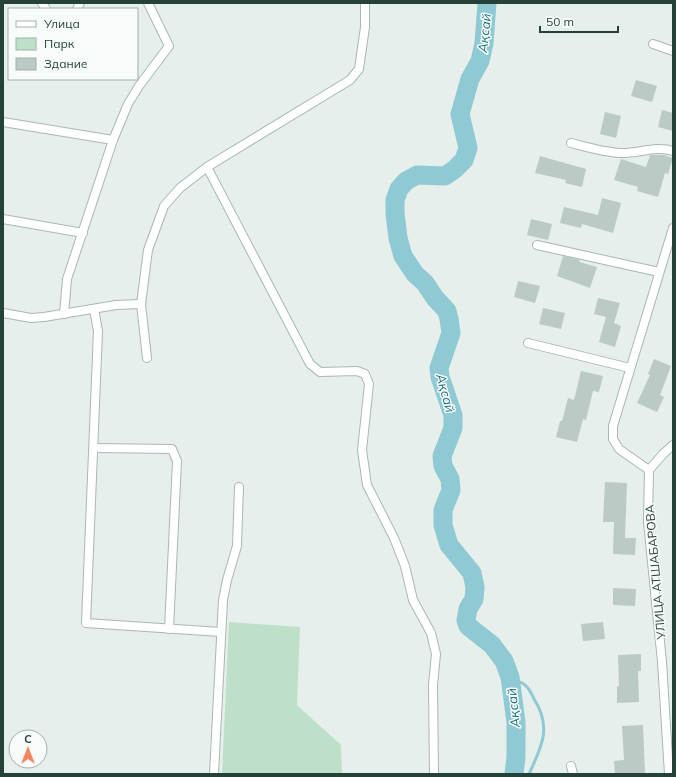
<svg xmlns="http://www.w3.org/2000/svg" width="676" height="777" font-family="Mulish,sans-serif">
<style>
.green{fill:#bfe0c8}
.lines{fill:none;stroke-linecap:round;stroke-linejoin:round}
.stream{stroke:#8ec9d4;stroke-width:3}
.river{stroke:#8ec9d4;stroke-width:19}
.building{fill:#bbcac4}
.minor-casing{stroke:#a8b8b2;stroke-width:10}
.minor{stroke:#fff;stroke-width:8}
.labels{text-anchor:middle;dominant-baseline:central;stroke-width:3;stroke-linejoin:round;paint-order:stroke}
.street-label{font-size:12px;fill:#24423a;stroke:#f7fbf9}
.water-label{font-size:13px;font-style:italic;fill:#1c6f80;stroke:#f7fbf9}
</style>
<rect width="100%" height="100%" fill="#e6efeb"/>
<path class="green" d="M229,622L300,627L297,705L341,745L342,774H222Z"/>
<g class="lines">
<path class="stream" d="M510,677C515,680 522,682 526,686C529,688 532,695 534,699C552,727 542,746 529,774"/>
<path class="river" d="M487,3L484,43L480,61L470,79L460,114L468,148L464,160L455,169L445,176L417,175L406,181L399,189L395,200V213L398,238L403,256L415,274L425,283L435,298L447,311L449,319L451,333L439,368L440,377L453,415V428L442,456L443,466L450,479L451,490L443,510V525L449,545L472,573L475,587L474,599L468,609L466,620L468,626L492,645L504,661L510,677L516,722V757L514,774"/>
</g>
<g class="building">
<path d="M636,80L657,86L652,102L631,96Z"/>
<path d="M662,110L673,113V131L658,127Z"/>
<path d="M605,112L621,116L616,138L600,134Z"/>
<path d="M650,155H663L673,158L668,174L665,173L658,197L637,191L638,187L614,180L621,159L646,167Z"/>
<path d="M540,156L586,169L582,187L565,183L566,180L535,173Z"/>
<path d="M602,198L621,203L613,233L582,224L581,228L560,223L564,207L598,215Z"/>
<path d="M531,219L552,224L548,240L527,235Z"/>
<path d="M563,256L580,260L579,262L597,267L590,288L557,276Z"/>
<path d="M518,281L540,286L535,303L514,297Z"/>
<path d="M598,298L620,303L614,323L621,326L615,347L599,342L606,317L594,314Z"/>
<path d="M543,308L565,313L561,329L539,324Z"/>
<path d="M654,359L671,366L660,395L664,397L657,412L637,403L650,375L648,374Z"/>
<path d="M581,371L603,376L599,392L593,391L586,420L583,419L577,442L556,437L560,421H562L568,398L574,400Z"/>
<path d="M605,482L627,483L625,538H636L635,555L613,554L614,522H603Z"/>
<path d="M613,588L636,589L635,606L613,605Z"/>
<path d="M603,622L605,639L583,641L581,624Z"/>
<path d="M641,654V671H638L639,702L617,703V686H619L618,655Z"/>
<path d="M643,725L645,774H615L614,761L624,760L622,726Z"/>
</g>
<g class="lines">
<defs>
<g id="minor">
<path d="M42,3L46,9"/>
<path d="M77,9L80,3"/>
<path d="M653,44L673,51"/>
<path d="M3,122L113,140"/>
<path d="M571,143C587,147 604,152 620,153C638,154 655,145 673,151"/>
<path d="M207,167L310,364L320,372L357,371L365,374L369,384L362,450L367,485L394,538L405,566L413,600L431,633L436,654L433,685L434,774"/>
<path d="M3,219L83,233"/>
<path d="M537,245L659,272"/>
<path d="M94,309L98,331L86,623L221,632"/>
<path d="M3,313L31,318L44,317L116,305L141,304"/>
<path d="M64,314L67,279L113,140L128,104L139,86L169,46L148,3"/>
<path d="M528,343L630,368"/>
<path d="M147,358L141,304L148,250L164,206L180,188L207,167L350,80L359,69L365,27V3"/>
<path d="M94,448L172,449L177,461L169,629"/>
<path d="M649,470L663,454L673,445"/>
<path d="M571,766L573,774"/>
<path d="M214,774L223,600L227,580L237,546L239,487"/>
<path d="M669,774L662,662L648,522L649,470L619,449L613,439V426L673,228"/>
</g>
</defs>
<use href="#minor" class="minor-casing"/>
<use href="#minor" class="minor"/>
</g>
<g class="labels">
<g class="street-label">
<text transform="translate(655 572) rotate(-95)">УЛИЦА АТШАБАРОВА</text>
</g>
<g class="water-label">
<text transform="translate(484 33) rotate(-84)">Ақсай</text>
<text transform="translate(446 393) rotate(75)">Ақсай</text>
<text transform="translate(513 708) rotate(-96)">Ақсай</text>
</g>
</g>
<rect width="676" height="777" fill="none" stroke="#24423a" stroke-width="8"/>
<rect x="8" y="8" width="130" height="72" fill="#f7fbf9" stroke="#a3b1ad"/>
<rect x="16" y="21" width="20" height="6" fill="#ffffff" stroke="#a3b1ad"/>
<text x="44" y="28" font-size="12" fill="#24423a">Улица</text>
<rect x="16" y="38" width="20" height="12" fill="#bfe0c8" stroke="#a3b1ad"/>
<text x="44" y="48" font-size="12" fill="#24423a">Парк</text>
<rect x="16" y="58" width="20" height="12" fill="#bbcac4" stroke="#a3b1ad"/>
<text x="44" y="68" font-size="12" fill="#24423a">Здание</text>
<g transform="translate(28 749)"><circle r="19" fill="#f7fbf9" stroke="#a3b1ad"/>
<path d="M0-3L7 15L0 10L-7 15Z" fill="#f4845f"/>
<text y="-6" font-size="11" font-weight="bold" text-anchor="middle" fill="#24423a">С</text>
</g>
<path d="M540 26v6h78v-6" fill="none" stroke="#24423a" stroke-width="2"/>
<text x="546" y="26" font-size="12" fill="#24423a" stroke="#f7fbf9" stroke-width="3" paint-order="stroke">50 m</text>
</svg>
